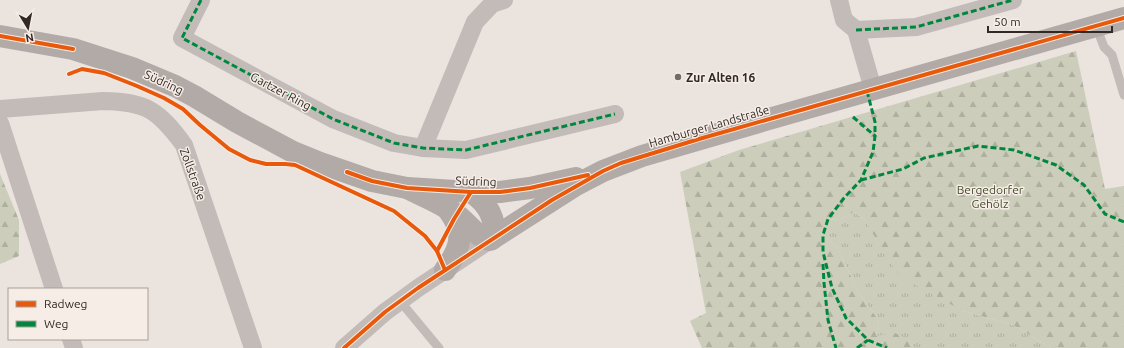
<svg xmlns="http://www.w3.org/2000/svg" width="1124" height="348" font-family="Ubuntu,sans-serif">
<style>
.grass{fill:url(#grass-tufts)}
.forest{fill:url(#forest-firs)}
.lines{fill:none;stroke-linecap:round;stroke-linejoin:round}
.service{stroke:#c2bbb8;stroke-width:9}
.minor{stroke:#c2bbb8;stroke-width:18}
.primary{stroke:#b1aaa7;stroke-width:22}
.quiet{stroke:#00873e;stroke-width:3;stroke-dasharray:6 3;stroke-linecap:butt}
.cycleway-casing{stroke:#f6ede6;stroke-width:6}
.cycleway{stroke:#e8590c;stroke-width:4}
.poi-dot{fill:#726a67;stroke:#f6ede6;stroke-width:1.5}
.labels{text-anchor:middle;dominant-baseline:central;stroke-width:3;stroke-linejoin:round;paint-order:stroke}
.poi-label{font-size:12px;font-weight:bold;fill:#322927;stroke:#f6ede6;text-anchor:start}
.street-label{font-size:12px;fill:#322927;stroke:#f6ede6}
.park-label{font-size:12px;fill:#464d2e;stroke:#f6ede6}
</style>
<defs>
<pattern id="grass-tufts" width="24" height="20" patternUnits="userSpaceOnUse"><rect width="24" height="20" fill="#cccdba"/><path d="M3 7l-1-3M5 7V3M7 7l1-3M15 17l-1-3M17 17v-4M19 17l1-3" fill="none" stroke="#b0b0a0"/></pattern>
<pattern id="forest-firs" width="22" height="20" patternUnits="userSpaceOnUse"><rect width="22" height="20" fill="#cccdba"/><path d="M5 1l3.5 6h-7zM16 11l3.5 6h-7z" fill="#b0b0a0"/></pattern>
</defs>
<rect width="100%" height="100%" fill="#eae3de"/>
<path class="grass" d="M854,212L864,219L873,232L963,311L1013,325L1051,348H913L908,339L876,336L879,321L859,293L837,247L821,234L827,219L839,220Z"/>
<g class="forest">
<path d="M1076,51L1105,189L1124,186V348H1051L1013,325L963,311L899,276L864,219L854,212L839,220L827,219L821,234L837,247L859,293L879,321L876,336L895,333L908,339L913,348H702L690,321L706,313L680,172L739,150Z"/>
<path d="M0,174L19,220V256L0,264Z"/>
</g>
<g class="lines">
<g class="service">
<path d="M1096,26L1104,47L1112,55L1124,95"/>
<path d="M400,301L439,348"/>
</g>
<g class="minor">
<path d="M201,0L182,38L333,119L394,143L423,148L466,150L615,114"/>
<path d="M839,0L844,20L856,30L873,89"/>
<path d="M856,30L916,27L1013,0"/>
<path d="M0,109L103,101C147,102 158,110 184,145L253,348"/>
<path d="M0,123L54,289"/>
<path d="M423,148L475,22L492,4L504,0"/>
<path d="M71,339L74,348"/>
<path d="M344,348L385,312L418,288L490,240"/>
</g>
<g class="primary">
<path d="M0,36L73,49L132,68L175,86L194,96L237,122L293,152L320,163L372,181L407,188L471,192H500L530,188L576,178"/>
<path d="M407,188C423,196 441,203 456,214C466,221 478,239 490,240L576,185L603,171L642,156L762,121L1124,18"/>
<path d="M471,192C487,203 498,219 492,239"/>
<path d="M445,270C460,249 466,234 449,211"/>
</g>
<g class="quiet">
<path d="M201,0L182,38L333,119L394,143L423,148L466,150L615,114"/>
<path d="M856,30L916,27L1013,0"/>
<path d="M867,91L875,122V136L873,152L861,180L844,198L828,219L823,235V252L832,288L846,318L868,340L887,348"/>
<path d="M853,117L875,136"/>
<path d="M861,180L903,169L924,158L978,146L1014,150L1056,165L1084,185L1105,214L1124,222"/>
<path d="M823,264L824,283L828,320L836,348"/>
<path d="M857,348L868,340"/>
</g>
<defs>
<g id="cycleway">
<path d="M0,36L73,49"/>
<path d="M69,74L82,69L104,73L137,86L164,98L183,109L200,125L229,149L250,160L266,164H285L295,165L394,211L425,236L437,251L445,270"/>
<path d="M347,172L372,181L407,188L471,192H500L530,188L588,175"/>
<path d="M437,251L454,219L471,192"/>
<path d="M344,348L385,312L418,288L552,200L603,171L621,163L699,139L1124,18"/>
</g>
</defs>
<use href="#cycleway" class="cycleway-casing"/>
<use href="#cycleway" class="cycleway"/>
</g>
<circle class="poi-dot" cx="678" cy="77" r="4"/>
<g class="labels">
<g class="poi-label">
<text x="686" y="77">Zur Alten 16</text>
</g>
<g class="street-label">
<text transform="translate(164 82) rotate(25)">Südring</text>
<text transform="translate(281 91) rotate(28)">Gartzer Ring</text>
<text transform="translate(709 126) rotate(-16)">Hamburger Landstraße</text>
<text transform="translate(193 174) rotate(70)">Zollstraße</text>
<text transform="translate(476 181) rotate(2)">Südring</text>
</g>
<g class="park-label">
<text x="990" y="189">Bergedorfer<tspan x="990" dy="14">Gehölz</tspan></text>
</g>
</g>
<rect x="8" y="288" width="140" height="52" fill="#f6ede6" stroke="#a89f9a"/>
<rect x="16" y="301" width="20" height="6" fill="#e8590c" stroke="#a89f9a"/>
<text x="44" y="308" font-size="12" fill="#322927">Radweg</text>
<rect x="16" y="321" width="20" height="6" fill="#00873e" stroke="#a89f9a"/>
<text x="44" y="328" font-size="12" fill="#322927">Weg</text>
<g transform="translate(28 28) rotate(170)" stroke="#f6ede6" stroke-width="3" paint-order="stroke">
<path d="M0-3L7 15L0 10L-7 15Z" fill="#322927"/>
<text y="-6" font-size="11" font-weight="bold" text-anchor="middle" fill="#322927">N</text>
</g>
<path d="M988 26v6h124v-6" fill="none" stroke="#322927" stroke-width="2"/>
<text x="994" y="26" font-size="12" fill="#322927" stroke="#f6ede6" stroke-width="3" paint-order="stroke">50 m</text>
</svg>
